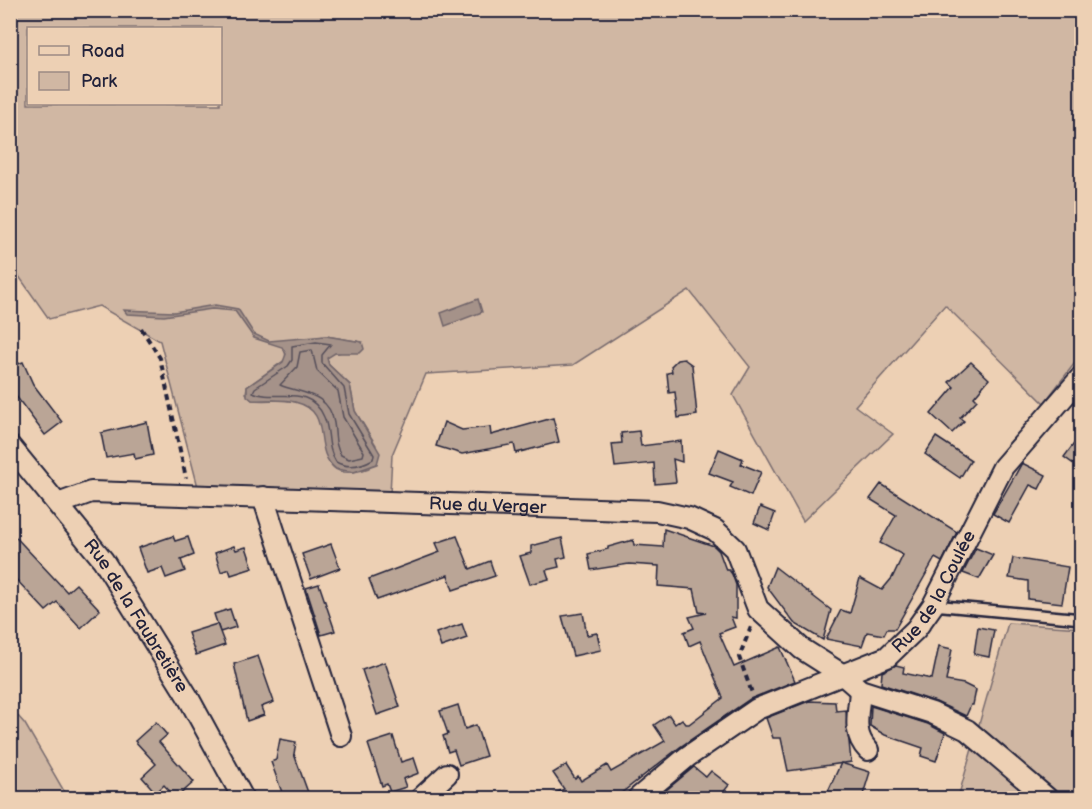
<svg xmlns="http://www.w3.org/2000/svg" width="1092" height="809" font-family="'Balsamiq Sans',sans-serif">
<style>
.green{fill:#d0b7a3;stroke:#796c6f;stroke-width:1.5;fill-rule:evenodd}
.water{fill:#a59289;stroke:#71656a;stroke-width:1.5}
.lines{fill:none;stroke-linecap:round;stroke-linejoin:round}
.shore{stroke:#564f5a;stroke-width:1.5}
.building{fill:#baa596;stroke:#22223b;stroke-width:1.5}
.service-casing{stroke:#22223b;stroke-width:14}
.minor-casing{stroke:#22223b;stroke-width:24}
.path{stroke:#22223b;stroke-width:4;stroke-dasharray:6 4.5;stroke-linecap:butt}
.service{stroke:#edd0b4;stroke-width:9}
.minor{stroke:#edd0b4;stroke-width:20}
.labels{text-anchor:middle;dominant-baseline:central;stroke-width:4.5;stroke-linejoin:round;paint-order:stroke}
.street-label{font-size:18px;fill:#22223b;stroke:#edd0b4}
</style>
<rect width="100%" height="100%" fill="#edd0b4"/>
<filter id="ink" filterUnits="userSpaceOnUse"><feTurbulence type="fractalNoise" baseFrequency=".0167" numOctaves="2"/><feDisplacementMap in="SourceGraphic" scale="12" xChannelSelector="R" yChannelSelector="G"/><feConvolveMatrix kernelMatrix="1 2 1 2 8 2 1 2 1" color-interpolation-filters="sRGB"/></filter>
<g filter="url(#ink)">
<g class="green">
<path d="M10,11H1081V355L1044,403L945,305L855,406L893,434L803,521L733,395L750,367L689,290L573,365L426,374L392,455L390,494L198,487L160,341L99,306L49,319L11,265ZM28,28H220V104H28ZM326,336L362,342L339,353H331L327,358L329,365L350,385L355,411L376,445L369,468C308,489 336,428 310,408C294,396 271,402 252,400L246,393L247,387L286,359L285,350L279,342Z"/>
<path d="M1008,623L1081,628V798H958Z"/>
<path d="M10,707L25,724L68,798H11Z"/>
</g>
<g class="water">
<path d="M478,299L482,312L445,326L441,313Z"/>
<path d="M215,305L238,309L254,334L269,341L326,336L362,342L364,349L360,353H335L327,358L329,365L350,385L355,411L380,453L377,464L354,472L336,469C310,449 335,412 295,402C280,398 266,401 252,400L247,396V387L283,362L286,354L282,347L254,338L235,311L212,309L164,316L127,314L124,310L174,312Z"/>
</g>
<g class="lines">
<g class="shore">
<path d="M316,342L331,344L322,355V363L344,388L349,414L374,455L373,459C361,466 349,469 336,462C326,447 331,432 324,417C309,382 274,403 253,392L255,388L288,366L292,360V346Z"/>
<path d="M312,350L317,371L338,391L343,417L364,452L363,456L349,459L341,455C334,444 336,434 334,423C329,392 301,394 280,385L297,367L300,352Z"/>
</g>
</g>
<g class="building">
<path d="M684,359L692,365L697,415L678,418L675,392L669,393L667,373L672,372L671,366L677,360Z"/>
<path d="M23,362L33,384L62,422L45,435L10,388V367Z"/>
<path d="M971,362L989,379L974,397L977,400L960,418L964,421L952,433L931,414L954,387L949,382Z"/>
<path d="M553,418L559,442L516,453L514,444L462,454L436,446L444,422L462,430L490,427L491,435Z"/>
<path d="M147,422L153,455L135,459L134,453L106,458L101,433Z"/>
<path d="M639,431L641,446L681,441L682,462L673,459L676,482L655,484L654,463L615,467L612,444L622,443L621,433Z"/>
<path d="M1082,433V470L1064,457Z"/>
<path d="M936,437L971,460L960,478L925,454Z"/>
<path d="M719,449L743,459L741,464L761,472L751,496L730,487L733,482L709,473Z"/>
<path d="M1022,463L1046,475L1039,489L1030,485L1009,523L993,514Z"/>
<path d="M881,484L957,532L942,562L935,558L895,629H887L884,635L867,632L862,646L826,639L841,610L850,613L860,578L882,590L892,578L903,555L880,543L896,515L870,499Z"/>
<path d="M760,507L775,513L769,530L754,523Z"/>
<path d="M664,529L714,546L719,551L726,570H729L732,574L736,585V618L731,617L735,627L719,633L734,667L780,647L795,681L750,699L680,747L615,798H546L564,789L553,773L566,765L575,779L578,776L581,781L607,765L611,772L665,741L654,725L669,715L675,724L682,719L686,724H689L723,698L700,641L689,646L684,632L694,628L689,617L706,613L699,612L694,589L658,586L659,566L629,564L591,570L588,554L608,549V547L633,540L634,545L663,547Z"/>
<path d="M10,531L67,592L76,584L100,610L81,628L57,602L46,611L10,573Z"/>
<path d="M173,536L175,541L188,537L194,555L181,560L185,571L166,578L162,568L147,573L138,548Z"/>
<path d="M457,536L470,569L490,561L495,576L453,590L448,575L377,600L369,579L440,552L436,543Z"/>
<path d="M562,538L566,557L557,559L559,567L546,570L549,579L530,584L520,556L531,553V546Z"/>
<path d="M331,544L340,568L311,579L302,554Z"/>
<path d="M234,546L236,550L246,547L253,568L231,575L229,569L221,572L215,553Z"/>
<path d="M976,548L993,555L979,579L963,573Z"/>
<path d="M1013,558L1068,567L1062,603L1028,599V581L1009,578Z"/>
<path d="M775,567L831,610L823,640L794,623L767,587Z"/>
<path d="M319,584L335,631L321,635L306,588Z"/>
<path d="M230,609L236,627L220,632L214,614Z"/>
<path d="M583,613L587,635L597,633L601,650L573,656L562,616Z"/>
<path d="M217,624L225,645L196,655L188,633Z"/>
<path d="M462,624L467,638L441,647L436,633Z"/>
<path d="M978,627L994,630L989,657L974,654Z"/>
<path d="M939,646L952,649L946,681L964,684L976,690L973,705H971L966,716L936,702L881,684L882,672L896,665L904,667L903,673L932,679Z"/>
<path d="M258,656L274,702L261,707L264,715L247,721L234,664Z"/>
<path d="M385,662L400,707L377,715L362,670Z"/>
<path d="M809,701L835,702L836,711L846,710L851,762L788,771L781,738H773L766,718Z"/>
<path d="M458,705L465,729L476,725L486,756L459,765L454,750L448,752L443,736L448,734L440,711Z"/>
<path d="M871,706L928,724L945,733L936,761L921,756L923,748L885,735L870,726Z"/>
<path d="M156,722L167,735L159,742L194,782L176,798L164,785L156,793L142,777L156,764L135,741Z"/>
<path d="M393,736L401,762L414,758L419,773L403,779L406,787L390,792L387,784L382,786L368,744Z"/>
<path d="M280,739L296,742L294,754L310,798H284L271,762L276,760Z"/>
<path d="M841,763L870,772L862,798H825Z"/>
<path d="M694,767L706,777L711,771L729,785L719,798H702L694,792L688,798L658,797Z"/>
</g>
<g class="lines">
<defs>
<path id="service" d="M933,605L1082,619"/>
<g id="minor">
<path id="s1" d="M10,446L103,560L188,697L243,798"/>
<path d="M263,497L341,736"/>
<path id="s2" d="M58,504L91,492L657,511L689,518L715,530L735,549L758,609L802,649L843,675L860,690L932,713L967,730L1047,798"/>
<path d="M860,690C859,711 851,733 868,750"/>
<path d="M421,798L447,774"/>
<path id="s3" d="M638,798L687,757L757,709L887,657L916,629L933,605L1003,467L1082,376"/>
</g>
</defs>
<use href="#service" class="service-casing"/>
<use href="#minor" class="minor-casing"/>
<g class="path">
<path d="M141,328L160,358L186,478"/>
<path d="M751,627L739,657L752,693"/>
</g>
<use href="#service" class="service"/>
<use href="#minor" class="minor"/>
</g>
</g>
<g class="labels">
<g class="street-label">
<text stroke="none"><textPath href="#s2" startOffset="432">Rue du Verger</textPath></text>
<text stroke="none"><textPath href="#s3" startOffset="370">Rue de la Coulée</textPath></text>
<text stroke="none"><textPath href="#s1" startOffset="212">Rue de la Faubretière</textPath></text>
</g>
</g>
<rect width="1092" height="809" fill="none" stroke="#edd0b4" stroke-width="36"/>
<rect x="18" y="18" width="1056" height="773" fill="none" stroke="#22223b" stroke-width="2" filter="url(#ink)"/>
<rect x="27" y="27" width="195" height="78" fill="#edd0b4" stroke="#9c8a84" stroke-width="1.5"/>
<rect x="39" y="46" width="30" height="9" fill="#edd0b4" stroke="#9c8a84" stroke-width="1.5"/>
<text x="81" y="57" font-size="18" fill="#22223b">Road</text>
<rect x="39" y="72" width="30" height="18" fill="#d0b7a3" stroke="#9c8a84" stroke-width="1.5"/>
<text x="81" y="87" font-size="18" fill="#22223b">Park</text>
</svg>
